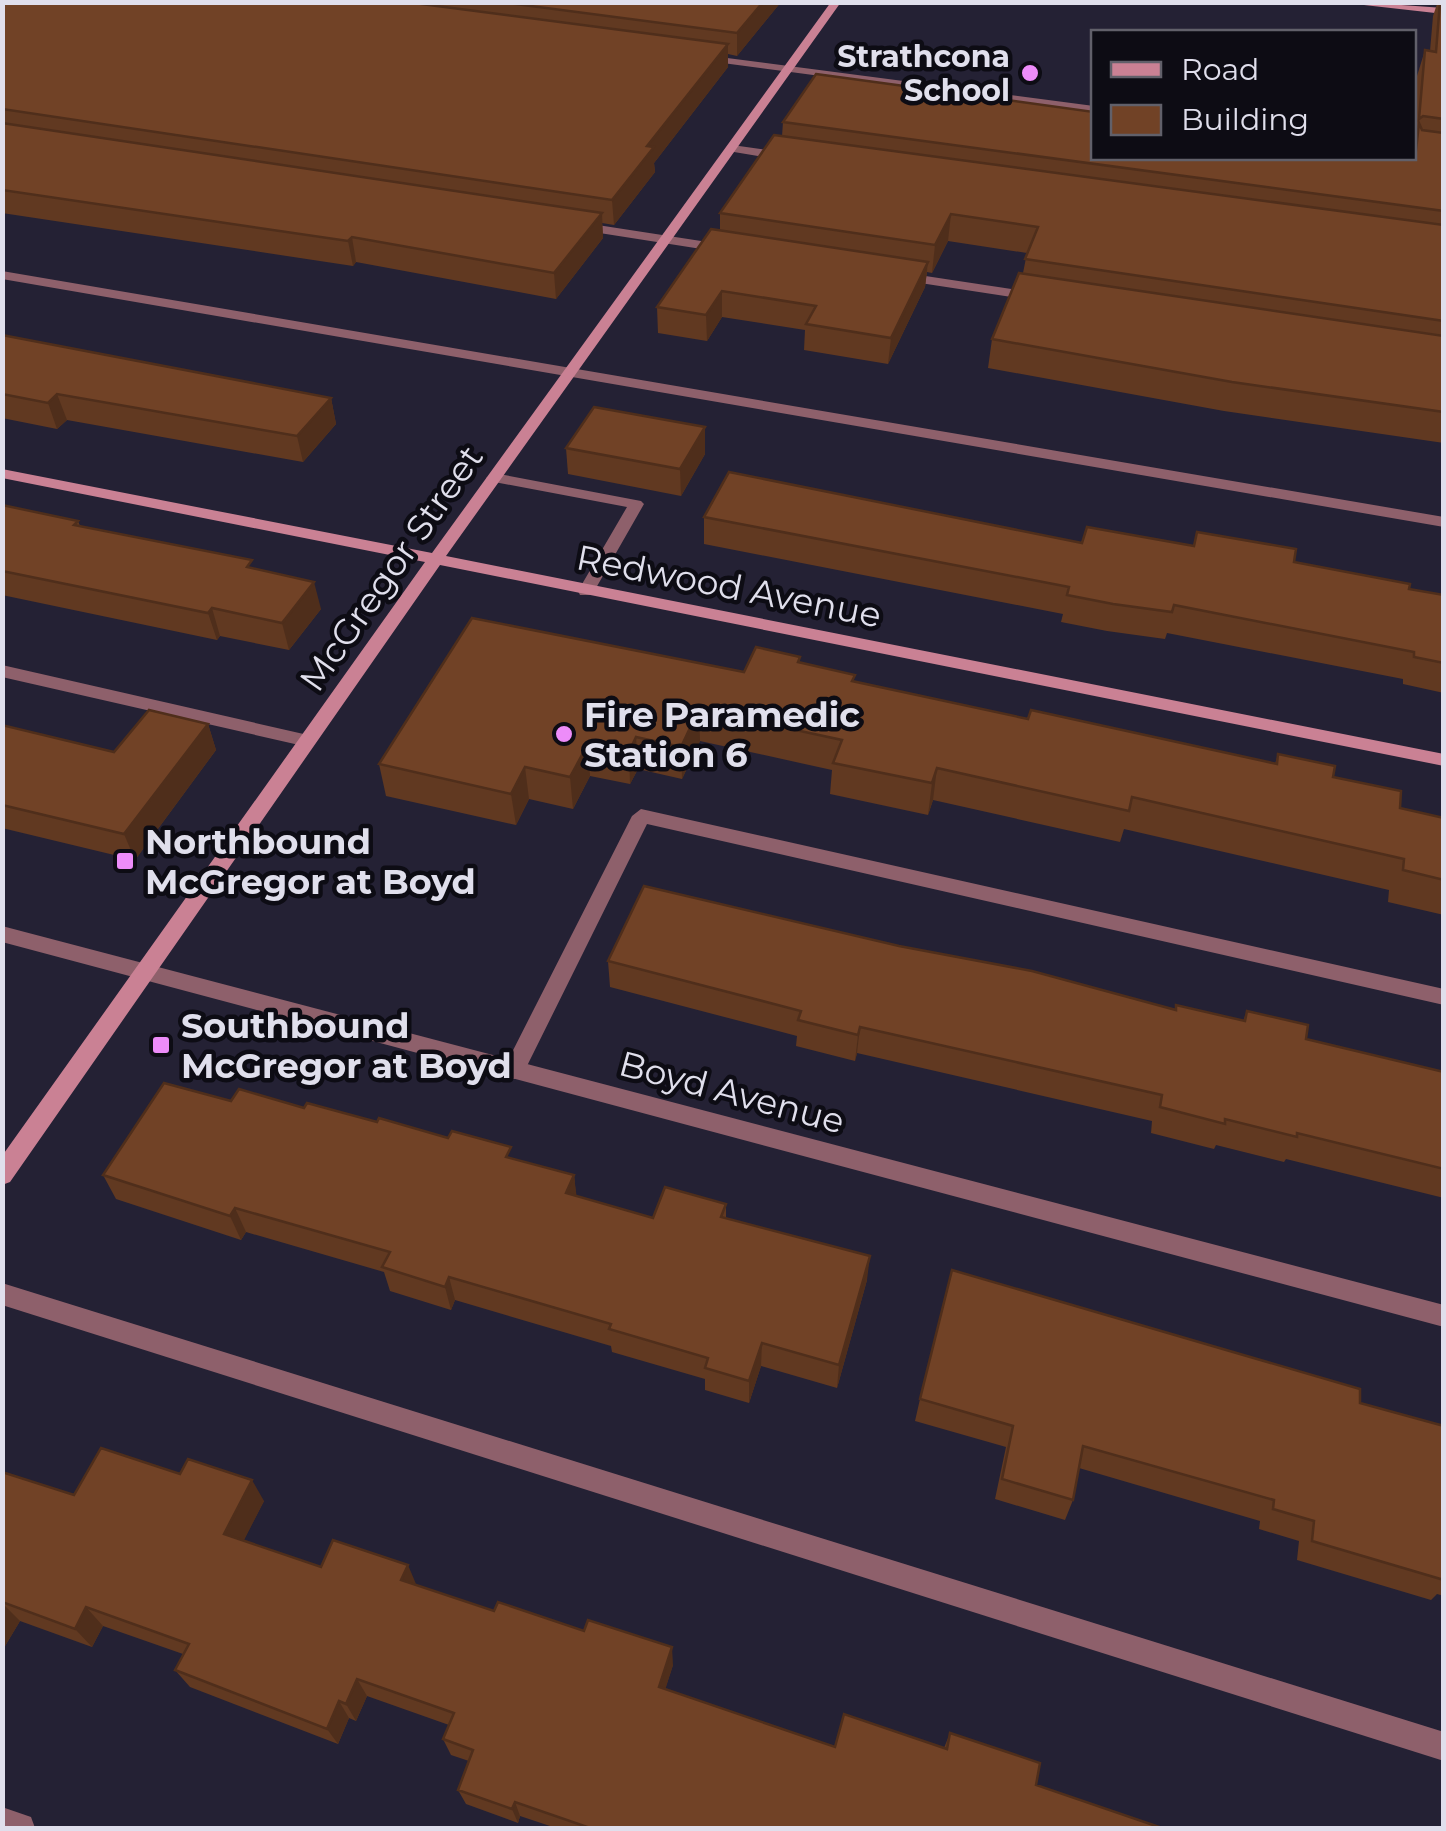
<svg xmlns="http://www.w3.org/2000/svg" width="1446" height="1831" font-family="Montserrat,sans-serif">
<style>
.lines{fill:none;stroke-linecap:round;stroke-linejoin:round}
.lane{fill:#8e606b;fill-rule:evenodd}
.street{fill:#8e606b;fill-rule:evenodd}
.secondary{fill:#ca8194;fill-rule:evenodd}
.wall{fill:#613921}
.shaded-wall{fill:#4f2e1b}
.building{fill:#714226;stroke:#4f2e1b;stroke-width:2.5}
.poi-dot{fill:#ed8cf9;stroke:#0d0c14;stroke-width:4}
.labels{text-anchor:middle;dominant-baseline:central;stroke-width:9;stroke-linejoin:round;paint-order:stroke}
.far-poi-label{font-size:30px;font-weight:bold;fill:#e0dfec;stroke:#0d0c14;text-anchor:end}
.street-label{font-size:35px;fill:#e0dfec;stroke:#0d0c14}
.poi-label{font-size:35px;font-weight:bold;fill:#e0dfec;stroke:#0d0c14;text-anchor:start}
</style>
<rect width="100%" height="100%" fill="#242134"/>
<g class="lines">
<g class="lane">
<path d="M732,145L788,153L794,157L788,161L728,151L726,149Z"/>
<path d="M2,271L1444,517V527L2,279Z"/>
<path d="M494,473L641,501L644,504L592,595H580L578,591L627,507L489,481L486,478Z"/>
<path d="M2,665L308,735L317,741L308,747L2,677Z"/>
<path d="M641,809L1444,989V1005L647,824L522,1076L514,1079L506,1076L503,1070L632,816Z"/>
<path d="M2,1283L1444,1732V1761L2,1305Z"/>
</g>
<g class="street">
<path d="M704,55L1094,106V112L700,60V56Z"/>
<path d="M578,222L727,245L733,249L727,253L574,229V223Z"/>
<path d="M899,272L1038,293L1045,297L1038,301L894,279V273Z"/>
<path d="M2,926L1444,1305V1327L2,942Z"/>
<path d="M2,1807L31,1817L35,1828H2Z"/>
</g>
<g class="secondary">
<path d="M831,2H841L446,556L1444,754V766L440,565L10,1182L2,1185V1156L425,562L2,478V469L432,553Z"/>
<path d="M1359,2L1444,8V14L1364,5Z"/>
</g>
</g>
<g class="wall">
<path d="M2,2H781L737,56L728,54V67L654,163L655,172L614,225L602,223L603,238L556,299L356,262L353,266L2,213Z"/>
<path d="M1434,2H1444V443L1224,411L988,368L992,339L1023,273L1027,253L948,241L932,273L927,272L925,287L888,364L804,350L805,330L722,317L707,341L658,333L657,307L720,231V213L782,136L783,122L1414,158V113L1417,76L1425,50L1430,51L1433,16L1437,4Z"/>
<path d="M2,335L331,398L336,424L303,462L67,420L57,429L2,418Z"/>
<path d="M566,448L705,454L681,496L568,474Z"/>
<path d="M2,505L78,521L80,526L255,569L321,609L289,650L220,636L217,640L2,595Z"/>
<path d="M704,517L1082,543L1193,546L1294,562L1409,589L1444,595V693L1403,684V679L1167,633L1165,639L1107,631L1061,622L1063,614L704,544Z"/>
<path d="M800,657V663L854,681L1028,719L1275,764L1278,754L1333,777L1400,808L1444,818V915L1388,902L1389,890L1124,829L1120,842L933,800L928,815L830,794L832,770L700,741L682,779L638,769L630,784L590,776L573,809L529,799L516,825L386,796L379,764Z"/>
<path d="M208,724L216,750L135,860L2,828V725L114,752Z"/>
<path d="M608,961L1175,1009L1243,1021L1247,1011L1306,1039L1444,1072V1198L1286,1159L1284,1162L1216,1145L1214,1149L1151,1133L1152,1121L857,1053L855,1061L796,1046L797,1036L610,987Z"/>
<path d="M231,1101L304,1108L513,1159L574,1175L576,1196L653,1218L726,1204V1218L867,1280L837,1388L761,1366L749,1403L705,1390V1379L612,1352L611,1346L455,1300L451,1310L390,1291L384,1272L246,1232L241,1240L116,1199L103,1175Z"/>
<path d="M920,1399L1360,1403L1444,1426V1596L1437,1594L1431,1600L1297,1560L1299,1541L1259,1529L1260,1521L1079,1468L1073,1500L1065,1520L995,1499L1006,1447L915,1421Z"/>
<path d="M2,1472L74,1495L264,1501L243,1541L321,1567L415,1585L494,1611L673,1665L665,1689L835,1747L944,1748L950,1733L1036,1785L1162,1828H556L520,1816L518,1823L466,1804L458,1790L469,1761L451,1755L443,1739L449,1725L367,1696L356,1721L349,1718L338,1744L190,1687L175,1670L183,1654L103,1626L92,1647L20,1621L2,1651Z"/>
</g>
<g class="shaded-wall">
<path d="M763,2H781L737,56V33Z"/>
<path d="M728,44V67L654,163L655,172L614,225L612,200L647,146Z"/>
<path d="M602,213L603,238L556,299L554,273Z"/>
<path d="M951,214L948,241L932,273L935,245Z"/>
<path d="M352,237L356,262L353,266L348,241Z"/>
<path d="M928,262L925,287L888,364L891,338Z"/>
<path d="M722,291V317L707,341L706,315Z"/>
<path d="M57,394L67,420L57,429L48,403Z"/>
<path d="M331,398L336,424L303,462L297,436Z"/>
<path d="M705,427V454L681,496L680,469Z"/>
<path d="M314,582L321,609L289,650L282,623Z"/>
<path d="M212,608L220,636L217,640L208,613Z"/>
<path d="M699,709L700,741L682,779L681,747Z"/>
<path d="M208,724L216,750L135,860L124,834Z"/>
<path d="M636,737L638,769L630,784L629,752Z"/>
<path d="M588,744L590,776L573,809L570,777Z"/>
<path d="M525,767L529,799L516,825L511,794Z"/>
<path d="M937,768L933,800L928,815L932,783Z"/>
<path d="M860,1027L857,1053L855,1061L858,1035Z"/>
<path d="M574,1175L577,1200L566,1193Z"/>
<path d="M235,1208L246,1232L241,1240L230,1216Z"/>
<path d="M870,1256L867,1280L837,1388L839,1365Z"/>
<path d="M449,1277L455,1300L451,1310L445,1287Z"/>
<path d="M762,1343L761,1366L749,1403V1381Z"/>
<path d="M252,1480L264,1501L237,1554L224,1534Z"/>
<path d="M408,1565L416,1584L401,1580Z"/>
<path d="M2,1603L20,1621L2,1651Z"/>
<path d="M86,1607L103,1626L92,1647L75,1629Z"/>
<path d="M672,1647L673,1665L661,1703L659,1687Z"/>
<path d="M357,1679L367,1696L356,1721L346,1704Z"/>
<path d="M339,1701L349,1718L338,1744L327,1729Z"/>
<path d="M515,1802L520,1816L518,1823L512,1809Z"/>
</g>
<g class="building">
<path d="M2,2H406L728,44L647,146L654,147L612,200L2,109Z"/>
<path d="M500,2H763L737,33Z"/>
<path d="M1440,2H1444V119L1423,116L1419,119L1425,50L1436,52Z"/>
<path d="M816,74L1094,112V158H1414V149L1416,150L1419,123L1422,130L1444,133V211L783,122Z"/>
<path d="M2,123L602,213L554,273L352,237L348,241L2,190Z"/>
<path d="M774,135L1444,225V321L1025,259L1038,227L951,214L935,245L720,213Z"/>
<path d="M711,229L928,262L891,338L806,324L816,306L722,291L706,315L657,307Z"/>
<path d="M1019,273L1444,336V412L1232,382L992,339Z"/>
<path d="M2,335L331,398L297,436L57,394L48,403L2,394Z"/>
<path d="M594,407L705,427L680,469L566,448Z"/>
<path d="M729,472L1082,543L1087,527L1194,546L1197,532L1296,549L1294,562L1410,584L1409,589L1444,595V663L1414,657V652L1174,605L1172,612L1113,604L1067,595L1069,587L704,517Z"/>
<path d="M2,505L78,521L74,525L252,560L247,567L314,582L282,623L212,608L208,613L2,571Z"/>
<path d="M472,618L744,672L756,647L800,657L798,662L855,675L852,681L1028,719L1031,710L1277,764L1278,754L1335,766L1333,777L1401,791L1400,808L1444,818V880L1403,870L1404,859L1132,797L1129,811L937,768L932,783L833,763L842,740L699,709L681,747L636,737L629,752L588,744L570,777L525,767L511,794L379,764Z"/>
<path d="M149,710L208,724L124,834L2,805V725L114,752Z"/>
<path d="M644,886L899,946L1032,971L1176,1010V1005L1245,1021L1247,1011L1308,1025L1306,1039L1444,1072V1169L1297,1133V1137L1225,1119V1124L1160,1107L1162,1095L860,1027L858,1035L798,1020L801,1011L608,961Z"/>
<path d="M164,1083L231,1101L239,1089L304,1108L307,1103L377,1122L379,1118L448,1138L452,1131L511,1147L506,1157L574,1175L566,1193L653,1218L665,1187L726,1204L721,1217L870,1256L839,1365L762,1343L749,1381L705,1368L708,1358L609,1329L611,1324L449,1277L445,1287L382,1267L390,1252L235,1208L230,1216L103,1175Z"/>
<path d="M952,1270L1360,1389V1403L1444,1426V1580L1312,1541L1314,1521L1273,1509L1274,1500L1083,1446L1073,1500L1002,1479L1013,1426L920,1399Z"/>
<path d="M101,1448L180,1474L188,1459L252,1480L224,1534L321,1567L333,1540L408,1565L401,1580L494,1611L498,1602L584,1631L588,1620L672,1647L659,1687L835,1747L844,1714L947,1749L950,1733L1040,1763L1036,1785L1162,1828H590L515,1802L512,1809L458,1790L473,1750L443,1739L454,1713L357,1679L346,1704L339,1701L327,1729L175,1670L189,1644L86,1607L75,1629L2,1602V1472L74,1495Z"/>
</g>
<g class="poi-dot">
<circle cx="1030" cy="73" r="10"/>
<circle cx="564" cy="734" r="10"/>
<rect x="115" y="851" width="20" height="20" rx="5"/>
<rect x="151" y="1035" width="20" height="20" rx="5"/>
</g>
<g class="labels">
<g class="far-poi-label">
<text x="1010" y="56">Strathcona<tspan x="1010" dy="34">School</tspan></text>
</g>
<g class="street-label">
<text transform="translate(391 568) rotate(-55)">McGregor Street</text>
<text transform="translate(729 586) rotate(11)">Redwood Avenue</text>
<text transform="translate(732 1092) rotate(15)">Boyd Avenue</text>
</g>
<g class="poi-label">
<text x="584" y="714">Fire Paramedic<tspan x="584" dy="40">Station 6</tspan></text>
<text x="145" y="841">Northbound<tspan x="145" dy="40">McGregor at Boyd</tspan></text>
<text x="181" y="1025">Southbound<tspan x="181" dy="40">McGregor at Boyd</tspan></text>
</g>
</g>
<rect width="1446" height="1831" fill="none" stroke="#e0dfec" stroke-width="10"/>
<rect x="1091" y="30" width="325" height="130" fill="#0d0c14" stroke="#61606a" stroke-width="2.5"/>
<rect x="1111" y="62" width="50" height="15" fill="#ca8194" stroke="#61606a" stroke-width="2.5"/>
<text x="1181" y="80" font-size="30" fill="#e0dfec">Road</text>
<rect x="1111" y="105" width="50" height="30" fill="#714226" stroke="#61606a" stroke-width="2.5"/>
<text x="1181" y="130" font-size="30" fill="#e0dfec">Building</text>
</svg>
